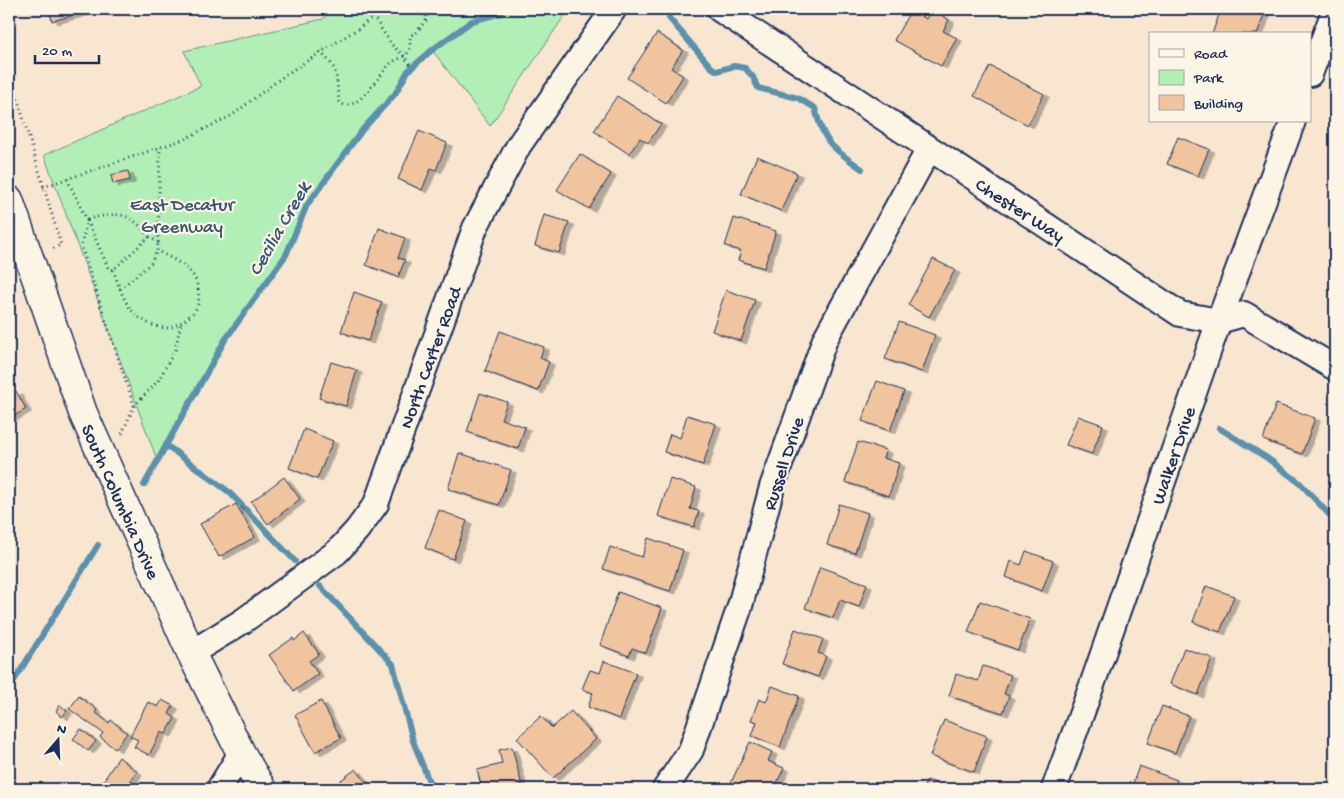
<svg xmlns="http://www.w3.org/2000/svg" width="1344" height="798" font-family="'Gochi Hand',sans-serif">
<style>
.green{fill:#b1efb6;stroke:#668f8a}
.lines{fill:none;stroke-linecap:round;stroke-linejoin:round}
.stream{stroke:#5a91ad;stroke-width:6}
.building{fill:#f0c49f;stroke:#1b2f5e;filter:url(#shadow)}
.minor-casing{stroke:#1b2f5e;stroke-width:28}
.major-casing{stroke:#1b2f5e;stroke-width:31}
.path{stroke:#1b2f5e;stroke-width:3;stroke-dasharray:1 4;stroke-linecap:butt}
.minor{stroke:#fcf5e5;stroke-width:24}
.major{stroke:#fcf5e5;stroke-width:28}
.labels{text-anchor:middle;stroke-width:4.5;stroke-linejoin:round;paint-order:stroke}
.park-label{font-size:19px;fill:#395570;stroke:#fcf5e5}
.street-label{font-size:19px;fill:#1b2f5e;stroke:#fcf5e5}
.water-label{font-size:20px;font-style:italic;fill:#35587f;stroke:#fcf5e5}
</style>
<defs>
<filter id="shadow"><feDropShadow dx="5.5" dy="3" stdDeviation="0" flood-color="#0004"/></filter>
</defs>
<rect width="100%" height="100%" fill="#f8e6d0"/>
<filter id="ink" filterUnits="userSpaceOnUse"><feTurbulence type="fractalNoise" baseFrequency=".02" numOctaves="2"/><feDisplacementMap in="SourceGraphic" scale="10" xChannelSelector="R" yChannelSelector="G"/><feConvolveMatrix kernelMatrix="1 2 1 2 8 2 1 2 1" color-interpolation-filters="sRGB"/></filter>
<g filter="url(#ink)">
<polygon class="green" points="333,9 569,9 490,126 432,50 408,71 395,94 384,109 363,129 307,205 286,255 225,340 157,460 44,155 201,86 184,51 323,19"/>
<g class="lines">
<g class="stream">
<path d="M 669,18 L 711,67 L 717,71 L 734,66 L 745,68 L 753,77 L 758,88 L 798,98 L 815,108 C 824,145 833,148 862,169"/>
<polyline points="1219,428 1267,458 1300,483 1335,521"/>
<polyline points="166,445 229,492 295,561"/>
<polyline points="144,485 225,340 286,255 307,205 363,129 395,94 408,71 432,50 472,21 501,13 505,9"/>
<polyline points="320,586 393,664 413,741 432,789"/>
<polyline points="9,689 98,545"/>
</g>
</g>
<g class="building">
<polygon points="49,9 96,9 52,21"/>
<polygon points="932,9 949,20 943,31 957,38 941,66 894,40 911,10 926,19"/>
<polygon points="1221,9 1258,9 1265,12 1257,34 1212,34"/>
<polygon points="657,33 683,50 671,68 683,76 666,103 627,78"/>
<polygon points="990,66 1044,94 1028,125 974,96"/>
<polygon points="617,96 661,124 648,143 640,138 629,154 594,131"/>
<polygon points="419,131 447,143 436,170 431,168 422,190 398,179"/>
<polygon points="1178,137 1209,149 1198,176 1167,164"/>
<polygon points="580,154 611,174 589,209 557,190"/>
<polygon points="757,156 797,173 781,211 741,194"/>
<polygon points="128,171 130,180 113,184 111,175"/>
<polygon points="544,215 569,222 559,253 535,246"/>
<polygon points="734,218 776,231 764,268 738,260 741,251 725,246"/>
<polygon points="379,228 405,238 398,258 405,260 398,277 366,265"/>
<polygon points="933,259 955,270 929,317 908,305"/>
<polygon points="726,290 755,300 741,341 712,331"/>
<polygon points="354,292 382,302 368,341 341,332"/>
<polygon points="899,322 935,335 922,372 885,359"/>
<polygon points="500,331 544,347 540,358 549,362 538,391 485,371"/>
<polygon points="331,362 357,370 346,406 319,398"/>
<polygon points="877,381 904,391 890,431 862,421"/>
<polygon points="16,391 26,409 9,419 9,395"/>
<polygon points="480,393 507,402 501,419 525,427 518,449 467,432"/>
<polygon points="1276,404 1315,418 1302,454 1263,440"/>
<polygon points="687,415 716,424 703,465 664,452 670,434 680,438"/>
<polygon points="1078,416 1103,425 1092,454 1066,445"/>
<polygon points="304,429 333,441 317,479 289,468"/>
<polygon points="858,442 886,450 883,458 899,463 889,496 845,482"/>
<polygon points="459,453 511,470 499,505 448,489"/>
<polygon points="284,477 300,499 268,524 251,502"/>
<polygon points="670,479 696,487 690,509 699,511 694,527 658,516"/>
<polygon points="236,504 255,537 219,557 200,524"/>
<polygon points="839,504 868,513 855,553 827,545"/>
<polygon points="439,510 467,521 453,559 425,548"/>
<polygon points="648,538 683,550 670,591 603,569 610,547 642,557"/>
<polygon points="1026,551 1053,561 1042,591 1006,577 1011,561 1021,565"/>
<polygon points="820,567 867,584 859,607 840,600 833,618 805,608"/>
<polygon points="1206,586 1234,596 1220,632 1193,622"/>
<polygon points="618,592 662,608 646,653 632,648 629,656 600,645"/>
<polygon points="980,601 1030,619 1018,650 968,632"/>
<polygon points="795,629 823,639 818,653 826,656 818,677 782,664"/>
<polygon points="304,633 319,654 309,661 318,674 294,691 269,655 293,638 294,641"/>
<polygon points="1184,648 1212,658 1198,695 1170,684"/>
<polygon points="604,661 636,673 619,719 588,707 593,693 582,689 590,670 600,673"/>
<polygon points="983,666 1011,675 1004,694 1009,696 1003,713 949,696 956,674 978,681"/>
<polygon points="772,686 799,696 780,747 752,736 757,722 751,720 759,699 766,702"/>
<polygon points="79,696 97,710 95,712 109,723 111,720 127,733 115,749 100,737 103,733 69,709"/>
<polygon points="162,700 173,706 169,714 175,718 166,734 161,732 149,755 134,747 138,740 130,736 148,702 158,707"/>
<polygon points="321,701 341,738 315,752 295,715"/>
<polygon points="60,705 67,711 62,717 56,711"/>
<polygon points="1162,706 1189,716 1175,753 1148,743"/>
<polygon points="571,711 596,739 553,778 517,738 541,716 552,728"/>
<polygon points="944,720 987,736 974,772 930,756"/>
<polygon points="81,729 96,741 88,751 73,739"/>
<polygon points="750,742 772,752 768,761 784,768 774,789 764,789 760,787 759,789 728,789"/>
<polygon points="512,747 522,786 510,789 482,789 477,770 502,764 499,750"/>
<polygon points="119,757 137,772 125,789 98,789"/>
<polygon points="1139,766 1177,780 1173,789 1131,789"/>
<polygon points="356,769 371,789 336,789 333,786"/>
<polygon points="927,780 952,789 923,789"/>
</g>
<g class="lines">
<defs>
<g id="minor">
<polyline points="719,9 1180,314 1219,321 1244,314 1335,368"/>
<polyline points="1310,74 1335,9"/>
<polyline points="191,653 243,621 337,552 357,530 376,504 475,228 519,145 614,9"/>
<polyline points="219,789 241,753"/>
<polyline points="665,789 691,750 740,606 772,487 825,339 929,149"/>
<polyline points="1054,789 1092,685 1219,321 1293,121"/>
</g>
<polyline id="major" points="9,200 83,413 191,653 241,753 262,789"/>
</defs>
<use href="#minor" class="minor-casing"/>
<use href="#major" class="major-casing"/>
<g class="path">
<polyline points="373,16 392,45 404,56 410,64 414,64"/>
<path d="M 320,52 C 324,56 329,60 332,65 C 339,76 336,91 340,103 C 357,114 379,76 389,65 C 395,59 405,58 409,51 C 411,46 409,40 411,35 L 416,33 L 427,19 L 424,9"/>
<polyline points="9,70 61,245 52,249"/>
<polyline points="67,179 87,220 81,246 134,406 121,436"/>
<polyline points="43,187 182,140 231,116 285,75 359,28 382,9"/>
<path d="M 87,219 C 118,213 128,209 149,237 L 113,270 L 108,267 L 87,220"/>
<polyline points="149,237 158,242 160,147"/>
<path d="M 113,270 C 119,285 123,302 135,314 C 142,321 156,328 166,328 C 178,327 195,315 198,304 C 200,297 198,287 196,281 C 190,266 171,258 157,251 L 158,242"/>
<polyline points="120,289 151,263 157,251"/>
<polyline points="134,406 158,381 175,350 181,323"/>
</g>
<use href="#minor" class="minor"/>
<use href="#major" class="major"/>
</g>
</g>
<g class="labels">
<g class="park-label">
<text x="182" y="210">East Decatur<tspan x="182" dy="22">Greenway</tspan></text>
</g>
<g class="street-label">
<text transform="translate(1021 209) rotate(33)" y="7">Chester Way</text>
<text transform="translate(429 357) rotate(-70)" y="7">North Carter Road</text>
<text transform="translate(1172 455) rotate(-71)" y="7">Walker Drive</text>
<text transform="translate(782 463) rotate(-72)" y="7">Russell Drive</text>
<text transform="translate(122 501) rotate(66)" y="7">South Columbia Drive</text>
</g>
<g class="water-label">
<text transform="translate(278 228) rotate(-60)" y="7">Cecilia Creek</text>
</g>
</g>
<rect width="1344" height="798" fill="none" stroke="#fcf5e5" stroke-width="30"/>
<rect x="15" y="15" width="1314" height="768" fill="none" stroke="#1b2f5e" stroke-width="2" filter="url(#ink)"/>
<rect x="1149" y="32" width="162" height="90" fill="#fcf5e5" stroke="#a2a6af"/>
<rect x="1159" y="49" width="25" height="8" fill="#fcf5e5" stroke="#a2a6af"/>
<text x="1194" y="58" font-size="15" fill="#1b2f5e">Road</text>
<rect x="1159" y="70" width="25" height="15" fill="#b1efb6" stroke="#a2a6af"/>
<text x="1194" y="82" font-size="15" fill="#1b2f5e">Park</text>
<rect x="1159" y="95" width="25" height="15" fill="#f0c49f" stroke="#a2a6af"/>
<text x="1194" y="108" font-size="15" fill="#1b2f5e">Building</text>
<g transform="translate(58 740) rotate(19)" stroke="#fcf5e5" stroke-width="4" paint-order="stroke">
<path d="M0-4L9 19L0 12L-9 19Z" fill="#1b2f5e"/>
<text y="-8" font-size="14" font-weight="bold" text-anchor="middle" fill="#1b2f5e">N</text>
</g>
<path d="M35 55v8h64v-8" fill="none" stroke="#1b2f5e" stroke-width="2.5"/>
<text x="42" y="55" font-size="15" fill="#1b2f5e" stroke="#fcf5e5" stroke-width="4" paint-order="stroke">20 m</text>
</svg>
